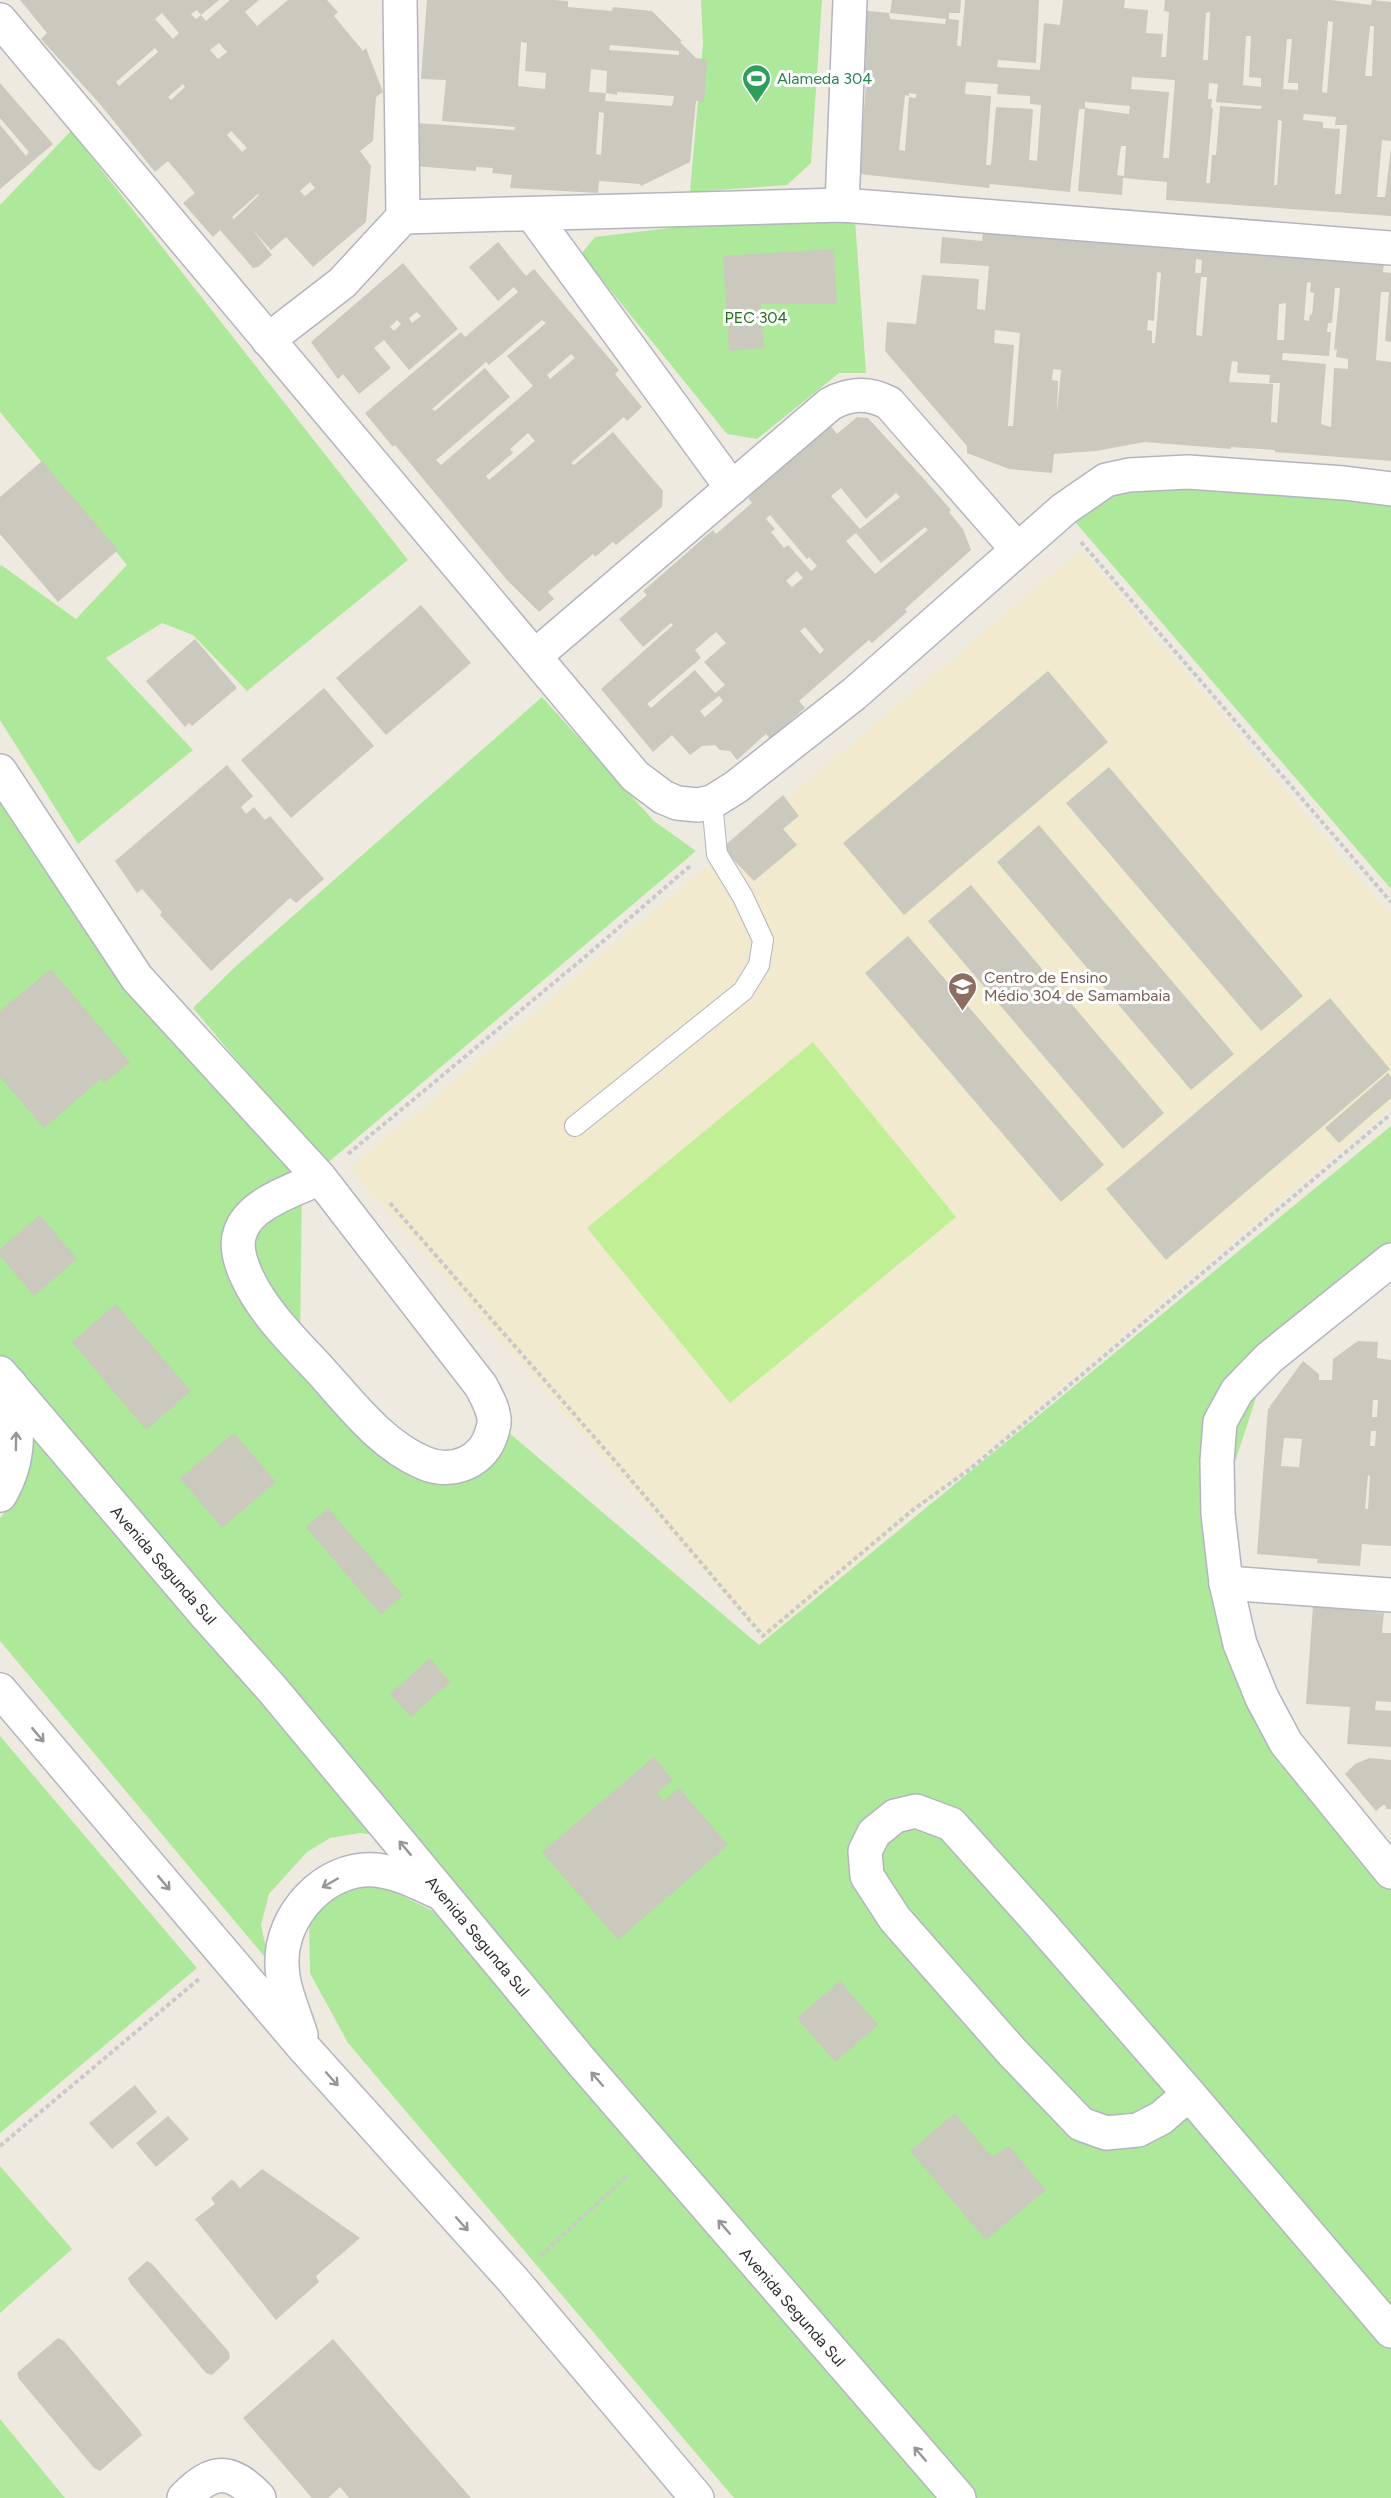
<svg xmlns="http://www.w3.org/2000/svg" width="1391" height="2498" font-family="Figtree,sans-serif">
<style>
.education{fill:#f1eacf}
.green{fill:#ade89b}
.pitch{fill:#c0ef96}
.building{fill:#cbc8be;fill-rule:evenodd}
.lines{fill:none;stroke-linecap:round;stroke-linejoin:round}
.service-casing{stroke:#b4b4c1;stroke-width:22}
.minor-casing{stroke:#b4b4c1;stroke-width:36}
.secondary-casing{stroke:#b4b4c1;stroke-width:36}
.path{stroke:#c9c9c9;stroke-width:4;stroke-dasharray:4.5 3;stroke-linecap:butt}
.service{stroke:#fff;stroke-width:20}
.minor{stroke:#fff;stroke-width:33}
.secondary{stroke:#fff;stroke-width:33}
.oneway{stroke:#969696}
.labels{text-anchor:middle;stroke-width:6;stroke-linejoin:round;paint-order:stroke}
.leisure-label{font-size:16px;fill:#27864d;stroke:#fff;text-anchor:start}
.park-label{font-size:16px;fill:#217118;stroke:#fff}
.education-label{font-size:16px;fill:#785e54;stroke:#fff;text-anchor:start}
.street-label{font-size:16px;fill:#2e2e2e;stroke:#fff}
</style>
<rect width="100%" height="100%" fill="#efeae0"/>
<polygon class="education" points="1081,549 1391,916 1391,1108 764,1641 350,1169"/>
<g class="green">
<polygon points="701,0 822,0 811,163 787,185 690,192 703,43"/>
<polygon points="71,131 408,560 247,691 193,635 162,623 106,658 193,750 78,844 0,720 0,567 1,565 76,619 127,565 0,412 0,205"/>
<polygon points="855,220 866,373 839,373 757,439 727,434 581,254 595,237 719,222"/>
<polygon points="1096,486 1391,489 1391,889 1064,509"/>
<polygon points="542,697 654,821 696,851 325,1165 193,1008 235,967"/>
<polygon points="0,764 302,1181 300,1349 442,1468 495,1421 759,1645 1391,1126 1391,1260 1269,1358 1218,1514 1240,1644 1391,1872 1391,2498 959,2498 0,1373"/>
<path d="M 30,1420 L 384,1836 L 360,1833 L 330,1838 L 307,1852 L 269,1894 L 261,1925 L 269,1962 L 0,1641 L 0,1518 C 35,1479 30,1470 30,1420 Z"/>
<polygon points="0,1736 197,1968 0,2133"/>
<polygon points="378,1884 433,1911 936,2498 734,2498 348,2043 310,1973 309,1921 345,1889"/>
<polygon points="0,2166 72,2249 0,2313"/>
<polygon points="0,2419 65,2498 0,2498"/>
</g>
<polygon class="pitch" points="813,1042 956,1217 730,1403 587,1228"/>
<g class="building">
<path d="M 20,0 L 219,0 L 201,15 L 197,10 L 191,14 L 196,19 L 201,15 L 206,21 L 230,0 L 259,0 L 245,12 L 257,26 L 288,0 L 327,0 L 338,12 L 334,16 L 363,51 L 366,48 L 383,92 L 376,97 L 373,141 L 360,151 L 371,166 L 366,222 L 313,267 L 286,237 L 271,250 L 252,229 L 272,255 L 258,267 L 253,268 L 220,230 L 213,237 L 183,203 L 195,193 L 168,161 L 155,172 L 99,103 L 41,39 L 47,33 ZM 162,13 L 179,33 L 173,39 L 155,19 ZM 219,43 L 227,52 L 218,59 L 210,50 ZM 155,48 L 158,52 L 119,86 L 116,82 ZM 183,84 L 185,87 L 171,100 L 168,97 ZM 231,131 L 247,148 L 242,152 L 227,135 ZM 310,182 L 315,188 L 305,196 L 300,191 ZM 258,194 L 259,195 L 234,219 L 232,217 Z"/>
<path d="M 427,0 L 553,0 L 568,1 L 568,7 L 612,11 L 613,7 L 652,11 L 682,41 L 680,42 L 696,58 L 707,60 L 704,102 L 696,101 L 690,162 L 641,186 L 640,184 L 599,181 L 598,193 L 510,188 L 512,175 L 492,173 L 493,168 L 476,167 L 476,171 L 414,166 L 417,123 L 514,130 L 515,127 L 442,121 L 446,80 L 421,79 ZM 521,42 L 527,43 L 525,71 L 546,73 L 545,89 L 518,86 ZM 610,45 L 679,51 L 679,55 L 609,50 ZM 591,69 L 607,71 L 606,93 L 617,95 L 617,92 L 674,96 L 672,106 L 605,101 L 606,93 L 589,92 ZM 599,112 L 604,113 L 601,155 L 596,154 Z"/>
<path d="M 892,0 L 961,0 L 960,13 L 949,13 L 949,19 L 959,20 L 957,46 L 961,46 L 965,0 L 1039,0 L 1036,63 L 998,60 L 997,67 L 1040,70 L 1044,23 L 1060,25 L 1063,0 L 1125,0 L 1124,8 L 1148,10 L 1146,33 L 1163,34 L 1161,57 L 1166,57 L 1169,12 L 1164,11 L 1165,0 L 1331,0 L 1371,5 L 1372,0 L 1391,2 L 1391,141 L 1382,140 L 1377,197 L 1385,197 L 1391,149 L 1391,216 L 1166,200 L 1167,182 L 1123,178 L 1122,195 L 1078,191 L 1085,108 L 1129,114 L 1130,106 L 1085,102 L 1085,109 L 1079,109 L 1070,192 L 990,184 L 989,188 L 859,174 L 866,84 L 864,83 L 866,56 L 857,56 L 860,10 L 889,13 L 890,19 L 945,24 L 946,19 L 890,13 ZM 1210,12 L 1208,60 L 1203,60 L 1206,13 ZM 1328,21 L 1333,22 L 1327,93 L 1322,92 ZM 1370,26 L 1374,26 L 1372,76 L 1365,76 ZM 1246,36 L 1251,36 L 1249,77 L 1261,78 L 1261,87 L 1243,85 ZM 1287,39 L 1292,39 L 1288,83 L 1298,83 L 1298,90 L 1283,89 ZM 1132,77 L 1175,80 L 1169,158 L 1163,158 L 1169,92 L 1131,89 ZM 966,82 L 998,84 L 997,94 L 1030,96 L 1030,104 L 1041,105 L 1037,161 L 1029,160 L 1033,109 L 996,107 L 991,165 L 986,165 L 991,96 L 965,94 ZM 1209,83 L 1218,84 L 1216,102 L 1262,106 L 1261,109 L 1220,106 L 1216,155 L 1212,155 L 1210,183 L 1206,183 L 1213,108 L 1211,108 L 1212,99 L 1208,99 ZM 909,93 L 916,94 L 916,98 L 909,97 L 905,151 L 899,150 L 905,95 L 909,96 ZM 1304,114 L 1336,117 L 1335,125 L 1347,125 L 1341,194 L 1335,194 L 1340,129 L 1323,128 L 1323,122 L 1303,120 ZM 1278,120 L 1282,121 L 1277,185 L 1274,185 ZM 1121,146 L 1126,146 L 1124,176 L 1117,175 Z"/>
<polygon points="0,83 53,144 0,189 0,125 26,156 29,152 0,118"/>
<path d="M 983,233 L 1384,263 L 1383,272 L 1391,273 L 1391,342 L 1385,341 L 1389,292 L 1381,292 L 1376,360 L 1391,362 L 1391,461 L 1275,452 L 1275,450 L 1231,447 L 1231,449 L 1145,442 L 1096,451 L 1054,454 L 1052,473 L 1009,469 L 967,453 L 967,446 L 885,351 L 887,322 L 916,324 L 922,275 L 979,279 L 977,309 L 985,310 L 989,266 L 940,263 L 942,237 L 982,241 ZM 1196,259 L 1202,260 L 1201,273 L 1195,273 ZM 1157,272 L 1161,273 L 1155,343 L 1152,343 L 1152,331 L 1147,330 L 1148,320 L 1154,321 ZM 1201,277 L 1207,277 L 1202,336 L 1196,335 ZM 1307,282 L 1311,283 L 1310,292 L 1314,293 L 1312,315 L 1310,314 L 1309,321 L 1304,320 ZM 1335,288 L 1340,288 L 1334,350 L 1337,349 L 1336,357 L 1348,359 L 1348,369 L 1334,368 L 1331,427 L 1321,424 L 1326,364 L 1282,360 L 1283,353 L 1329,356 L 1331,332 L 1327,332 L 1328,323 L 1332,323 ZM 1286,303 L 1284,340 L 1277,340 L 1279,304 ZM 995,330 L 1020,333 L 1013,426 L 1008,426 L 1014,345 L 994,343 ZM 1232,361 L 1238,362 L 1237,373 L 1270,375 L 1269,383 L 1280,383 L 1277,423 L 1271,422 L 1273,384 L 1229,382 ZM 1053,369 L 1061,370 L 1057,413 L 1058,381 L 1052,380 Z"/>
<path d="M 498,242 L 526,276 L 534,269 L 619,370 L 615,374 L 642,407 L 627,421 L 624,417 L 571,463 L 574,465 L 613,432 L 663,491 L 662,507 L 616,545 L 613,542 L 595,557 L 593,554 L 548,592 L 554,599 L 539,612 L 507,580 L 395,445 L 393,447 L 365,413 L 461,332 L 465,337 L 518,292 L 514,287 L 498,301 L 469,267 ZM 542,320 L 546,323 L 507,356 L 533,386 L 441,465 L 436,460 L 510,397 L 485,368 L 435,411 L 432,409 L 486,362 L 489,365 ZM 571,354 L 575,358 L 550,379 L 547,375 ZM 528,433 L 535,441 L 489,480 L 486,476 L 513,453 L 510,449 Z"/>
<polygon points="834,249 837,304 761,304 764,348 729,351 723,256"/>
<path d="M 403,263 L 458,329 L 409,370 L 384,340 L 374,348 L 391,368 L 359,394 L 343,374 L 338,379 L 311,342 ZM 417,312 L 421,316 L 412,323 L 409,318 ZM 397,320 L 401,324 L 394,331 L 390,327 Z"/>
<path d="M 857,417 L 868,418 L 923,478 L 951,510 L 949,512 L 963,529 L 971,550 L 905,609 L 907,612 L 872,643 L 869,640 L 799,701 L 805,708 L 770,739 L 766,734 L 737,760 L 730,751 L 720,750 L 715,745 L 702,746 L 690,755 L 672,735 L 653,752 L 601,689 L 673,625 L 671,623 L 643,647 L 619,619 L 647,595 L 643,591 L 713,530 L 716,534 L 752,503 L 748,498 L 782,466 L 831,426 L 837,434 ZM 841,488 L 866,519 L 896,493 L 900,497 L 860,529 L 831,496 ZM 770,515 L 807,559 L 809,557 L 817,566 L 811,571 L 788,545 L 784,548 L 771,532 L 775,529 L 766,519 ZM 925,527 L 928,530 L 875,574 L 846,541 L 856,533 L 881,563 ZM 797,571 L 803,578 L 792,587 L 786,581 ZM 805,627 L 824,650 L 820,654 L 800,631 ZM 716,632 L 726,643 L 704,662 L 725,685 L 715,693 L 695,670 L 651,708 L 647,704 L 701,658 L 695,650 ZM 719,696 L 723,701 L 705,717 L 700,711 Z"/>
<polygon points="42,461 118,550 58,602 0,534 0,497"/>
<polygon points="421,605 471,663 386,735 336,678"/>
<polygon points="195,639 237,688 192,726 189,723 185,727 146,681"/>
<polygon points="1048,671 1108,742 904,915 843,843"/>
<polygon points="324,688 374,746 291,818 241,760"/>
<polygon points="227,765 253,796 241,807 246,814 254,807 265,820 270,816 324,879 296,903 290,898 211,971 160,915 162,912 142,889 137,893 115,861"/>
<polygon points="1109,767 1303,996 1261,1031 1066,803"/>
<polygon points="783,795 799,816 783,829 797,845 754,881 722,848"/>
<polygon points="1039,825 1234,1054 1191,1090 997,862"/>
<polygon points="971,885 1164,1113 1123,1149 928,921"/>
<polygon points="908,936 1104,1165 1061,1202 865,973"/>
<polygon points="51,969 130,1062 104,1083 101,1079 44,1128 0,1077 0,1011"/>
<polygon points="1330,998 1390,1069 1166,1260 1106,1189"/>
<polygon points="1388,1073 1391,1077 1391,1098 1339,1143 1325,1128"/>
<polygon points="40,1215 77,1259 34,1296 0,1256 0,1249"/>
<polygon points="116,1304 191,1391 146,1430 72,1342"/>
<path d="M 1358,1341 L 1378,1342 L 1377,1358 L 1391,1360 L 1391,1546 L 1362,1544 L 1360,1566 L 1317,1563 L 1318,1559 L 1257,1554 L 1268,1408 L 1270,1409 L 1270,1406 L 1303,1361 L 1319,1374 L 1319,1380 L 1332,1380 L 1333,1359 ZM 1373,1400 L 1378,1400 L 1377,1417 L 1372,1417 ZM 1371,1431 L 1376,1431 L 1375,1446 L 1370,1446 ZM 1284,1438 L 1302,1439 L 1299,1467 L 1281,1466 ZM 1368,1475 L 1370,1476 L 1368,1509 L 1365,1509 Z"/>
<polygon points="234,1433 276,1482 222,1528 180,1478"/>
<polygon points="328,1508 403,1595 381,1615 306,1527"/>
<polygon points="1313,1606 1384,1613 1382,1633 1391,1633 1391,1702 1376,1701 1375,1710 1391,1711 1391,1747 1347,1744 1350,1707 1306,1704"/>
<polygon points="430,1658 450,1682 411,1717 390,1694"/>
<polygon points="654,1757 673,1780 657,1793 663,1801 679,1788 728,1845 618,1940 542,1852"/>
<polygon points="1369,1758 1391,1760 1391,1809 1386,1809 1386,1806 1383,1805 1376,1811 1345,1774 1355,1764"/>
<polygon points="840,1981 878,2025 835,2062 797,2018"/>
<polygon points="135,2085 157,2112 112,2149 89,2123"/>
<polygon points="955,2113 992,2157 1009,2146 1046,2190 986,2240 910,2151"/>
<polygon points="168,2116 189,2139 156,2167 136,2143"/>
<polygon points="262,2169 360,2238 316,2276 319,2282 276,2320 195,2219 215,2204 211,2198 231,2180 234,2181 240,2188"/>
<polygon points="147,2261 152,2264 229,2352 230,2358 212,2375 206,2373 130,2283 128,2278"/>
<polygon points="58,2338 64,2341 139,2430 142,2435 100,2471 94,2468 19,2379 17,2373"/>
<polygon points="333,2339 409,2427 471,2498 349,2498 340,2487 328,2498 312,2498 243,2418"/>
</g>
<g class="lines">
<defs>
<polyline id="service" points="575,1126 743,991 759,965 763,940 743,897 717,854 712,802"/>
<g id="minor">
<polyline points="400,0 403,217"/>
<polyline points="0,20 635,776 663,797 677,803 698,805 712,802 736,787 854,694 1064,509 1106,480 1129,475 1188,472 1344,483 1391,489"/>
<polyline points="842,205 850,0"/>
<polyline points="532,214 732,488"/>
<polyline points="268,340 342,283 403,217 842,205 1391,248"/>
<path d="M 535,656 L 830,404 C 850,393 868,392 889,403 L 1017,549"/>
<path d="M 0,771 L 137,978 L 320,1178 L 481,1386 C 486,1396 493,1407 494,1419 C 495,1423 493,1428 492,1432 C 484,1462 452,1475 424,1463 C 381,1445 350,1403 320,1370 C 294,1342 263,1312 247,1277 C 241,1264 235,1247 240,1233 C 249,1203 295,1190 320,1178"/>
<polyline points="1391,1260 1269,1358 1237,1391 1220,1422 1217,1461 1218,1514 1226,1583 1240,1644 1262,1698 1286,1743 1391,1872"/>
<polyline points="1226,1583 1391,1595"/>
<polyline points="1189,2094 1161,2118 1138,2130 1106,2133 1081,2124 1013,2053 895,1919 867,1876 865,1851 874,1833 895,1816 916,1811 951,1824 1039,1922 1189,2094 1391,2331"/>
<path d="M 184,2498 C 213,2468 231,2468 259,2498"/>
</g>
<g id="secondary">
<polyline points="0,1373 206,1615 273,1690 581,2061 959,2498"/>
<path d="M 0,1495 C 22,1458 18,1426 10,1384"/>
<polyline points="0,1690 305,2049 513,2280 697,2498"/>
<path d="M 301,2035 C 294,2012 282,1988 282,1964 C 280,1916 325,1866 375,1870 C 398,1872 420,1884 440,1893"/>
</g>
</defs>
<use href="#service" class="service-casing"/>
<use href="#minor" class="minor-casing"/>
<use href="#secondary" class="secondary-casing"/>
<g class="path">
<polyline points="1081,542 1391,902"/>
<polyline points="348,1154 586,956 691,865"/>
<polyline points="390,1203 616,1462 763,1636 914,1509 970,1469 1391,1114"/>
<polyline points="0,2146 199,1979"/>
<polyline points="540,2256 629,2174"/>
</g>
<use href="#service" class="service"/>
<use href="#minor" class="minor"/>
<use href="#secondary" class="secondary"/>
</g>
<defs><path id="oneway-shaft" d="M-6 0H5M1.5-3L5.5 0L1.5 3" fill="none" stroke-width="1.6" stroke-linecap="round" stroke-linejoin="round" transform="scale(1.5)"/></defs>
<g class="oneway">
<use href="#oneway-shaft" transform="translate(16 1441) rotate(-89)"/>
<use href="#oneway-shaft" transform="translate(38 1735) rotate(50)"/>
<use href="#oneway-shaft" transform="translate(405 1848) rotate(-130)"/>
<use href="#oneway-shaft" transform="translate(164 1883) rotate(50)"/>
<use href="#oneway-shaft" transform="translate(330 1883) rotate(150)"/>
<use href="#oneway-shaft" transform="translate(332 2079) rotate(48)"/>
<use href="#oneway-shaft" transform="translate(597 2079) rotate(-131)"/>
<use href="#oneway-shaft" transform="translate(462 2224) rotate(48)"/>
<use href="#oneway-shaft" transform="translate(724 2227) rotate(-131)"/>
<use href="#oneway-shaft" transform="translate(920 2454) rotate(-131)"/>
</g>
<defs>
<symbol id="stadium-pin" viewBox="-11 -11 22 30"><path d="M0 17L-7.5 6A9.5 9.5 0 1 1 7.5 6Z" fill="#2e9e5b" stroke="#fff"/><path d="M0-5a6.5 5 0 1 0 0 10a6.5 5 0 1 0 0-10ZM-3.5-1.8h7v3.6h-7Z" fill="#fff"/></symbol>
<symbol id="school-pin" viewBox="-11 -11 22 30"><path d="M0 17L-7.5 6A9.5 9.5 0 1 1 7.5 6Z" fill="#8d6e63" stroke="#fff"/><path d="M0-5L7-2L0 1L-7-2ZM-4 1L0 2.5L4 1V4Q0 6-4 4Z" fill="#fff"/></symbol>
</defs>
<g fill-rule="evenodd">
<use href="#stadium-pin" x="740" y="62" width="33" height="45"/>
<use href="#school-pin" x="946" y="970" width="33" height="45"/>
</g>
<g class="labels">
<g class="leisure-label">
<text x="777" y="84">Alameda 304</text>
</g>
<g class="park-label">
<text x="756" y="323">PEC 304</text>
</g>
<g class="education-label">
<text x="984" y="983">Centro de Ensino<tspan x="984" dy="18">Médio 304 de Samambaia</tspan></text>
</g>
<g class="street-label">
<text transform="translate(164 1565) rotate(49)" y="6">Avenida Segunda Sul</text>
<text transform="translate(478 1936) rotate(50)" y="6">Avenida Segunda Sul</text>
<text transform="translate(793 2307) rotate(49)" y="6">Avenida Segunda Sul</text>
</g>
</g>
</svg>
